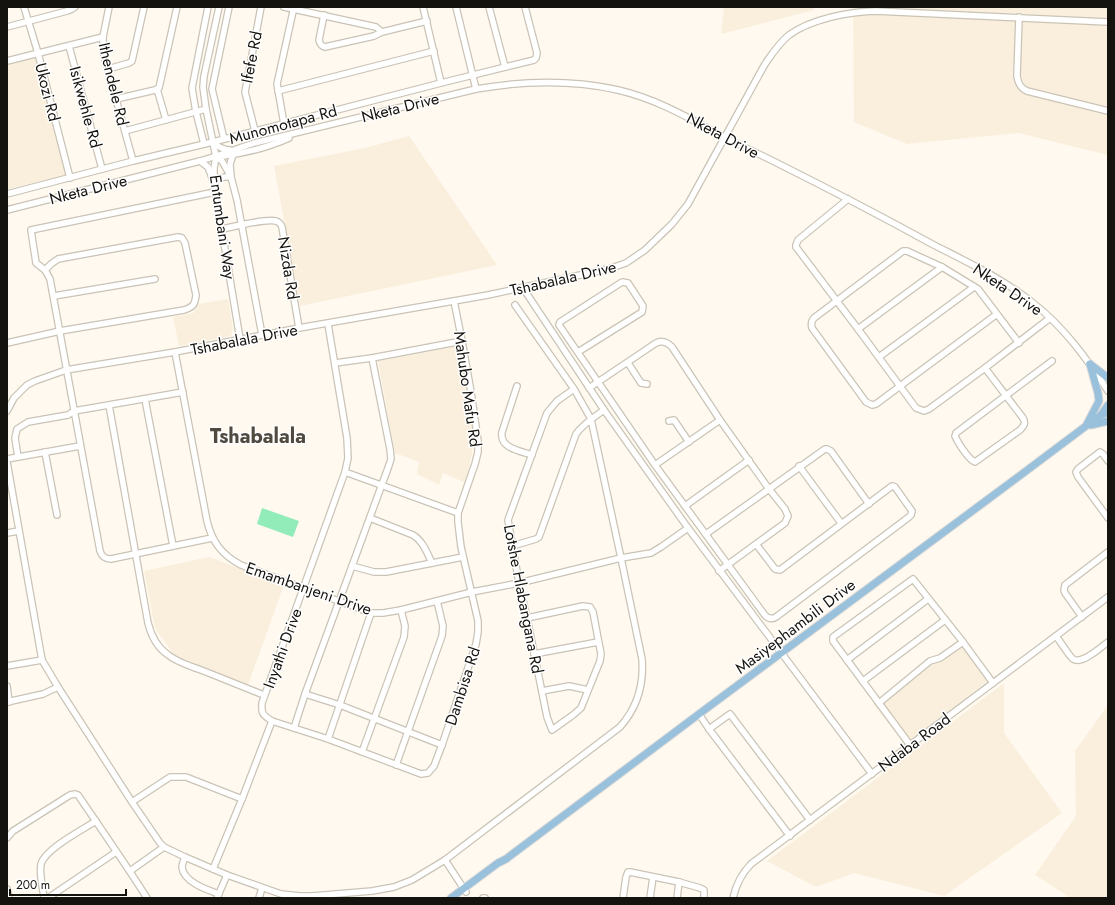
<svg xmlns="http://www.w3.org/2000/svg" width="1115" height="905" font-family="Jost,sans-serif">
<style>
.built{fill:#faefdc}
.green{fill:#91ecb9}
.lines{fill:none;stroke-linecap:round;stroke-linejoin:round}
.minor-casing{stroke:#cac4b7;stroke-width:8}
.major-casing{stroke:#dad9d8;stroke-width:9}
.minor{stroke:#fff;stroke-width:5.5}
.major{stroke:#99c1dc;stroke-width:7}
.labels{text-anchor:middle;stroke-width:3;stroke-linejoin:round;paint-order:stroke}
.street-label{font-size:16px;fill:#15130e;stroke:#fff}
.district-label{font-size:20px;font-weight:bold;fill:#4f493f;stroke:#fff}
</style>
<rect width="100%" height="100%" fill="#fff9ef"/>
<g class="built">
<polygon points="724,7 814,7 814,10 721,34"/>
<polygon points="853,7 1108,7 1108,155 1019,133 907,144 854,122"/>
<polygon points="36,57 68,175 7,189 7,65"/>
<polygon points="409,136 497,265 300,306 274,166 365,148"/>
<polygon points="228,299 233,329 231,336 179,346 173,317 193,313 199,304"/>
<polygon points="459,346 465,374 473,429 474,442 466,483 443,473 439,485 417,474 419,462 395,453 378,361"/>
<polygon points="209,557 284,585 248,685 174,655 155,628 144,571"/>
<polygon points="960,638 992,678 905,744 873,704"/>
<polygon points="1004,683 1004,733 1062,813 944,896 854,873 816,887 767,861"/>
<polygon points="1108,705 1108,898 1071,898 1035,875 1076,816 1075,751"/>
</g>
<polygon class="green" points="262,508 299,521 293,537 257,524"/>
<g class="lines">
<defs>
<g id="minor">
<polyline points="24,7 38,53 70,178"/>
<polyline points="109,7 103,37 103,52 133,161"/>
<polyline points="219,7 204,76 203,87 206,109 216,157 214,168 214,183 240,339"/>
<polyline points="284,7 376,27 382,32 427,21"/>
<polyline points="423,7 441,83"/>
<polyline points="456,7 476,89"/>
<polyline points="489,7 505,67"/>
<path d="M 324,15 L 319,40 C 320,44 321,46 325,47 L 374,36 L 382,32"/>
<path d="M 1019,17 L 1017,76 C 1018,83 1020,88 1027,91 L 1108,111"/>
<polyline points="7,27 67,11 72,9 75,7"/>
<polyline points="69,46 102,169"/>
<polyline points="7,61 103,37"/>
<polyline points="108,69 129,63 132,61 144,7"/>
<polyline points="157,89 166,120"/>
<polyline points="278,91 434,51"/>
<polyline points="116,99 155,90 159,88 177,7"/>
<polyline points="284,124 277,84 294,7"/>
<polyline points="125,131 206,109"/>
<polyline points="255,131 245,92 261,7"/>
<polyline points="224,139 212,89 229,7"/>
<path d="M 213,142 C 219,147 223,150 230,150"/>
<polyline points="204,144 196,112 192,88 208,7"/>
<path d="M 223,156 C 245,153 269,147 289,138"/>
<polyline points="216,157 222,161 231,177 237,200 262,335"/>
<path d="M 200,161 L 208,167 L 214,183 C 219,178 224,176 231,177 L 230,164 L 233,155"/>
<polyline points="7,194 133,161 213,142 441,83 534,60 536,58 537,53 525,7"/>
<polyline points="848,199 798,240 796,245 796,247 858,329 916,408 924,411 929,409 985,368 1050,318"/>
<path d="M 7,210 L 200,161 C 218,156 236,149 254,143 L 476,89 C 522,81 572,80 618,90 C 657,99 689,118 724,137 C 742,146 759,154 777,163 C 829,189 881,216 932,244 C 967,262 1002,278 1033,303 C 1064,327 1087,359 1108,391"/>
<path d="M 222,229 C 233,227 266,218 276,221 C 279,222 281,224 282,227 L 299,328"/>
<polyline points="523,288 604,410 688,528 872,774"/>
<polyline points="54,296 155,279"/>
<path d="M 997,314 L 876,404 L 872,405 L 866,402 L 812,328 C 811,324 811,321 814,318 L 903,251 L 907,251 L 942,267 L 978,289 L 1019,343"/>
<polyline points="858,329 942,267"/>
<path d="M 7,343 L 60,331 L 184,310 C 193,307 195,305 196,295 L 185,243 L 182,238 L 178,237 L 58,259 L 51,264 L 45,270"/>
<path d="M 175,352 L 207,521 C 212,542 222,555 241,565 L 371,613 L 383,613 L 401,610 L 472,592 L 519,583 L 621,558 L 651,553 L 661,547 L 688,528"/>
<path d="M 578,352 L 642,312 L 643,306 L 628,283 L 622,282 L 560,322 L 559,325 L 655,465 L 764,614 C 767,618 771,620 776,617 L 909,517 L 911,515 L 912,511 L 895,487 L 893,486 L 892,486 L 780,570 L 775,569 L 756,544"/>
<polyline points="879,357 974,287"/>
<polyline points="335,363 372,358 462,341"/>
<polyline points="628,363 641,383 647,384"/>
<path d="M 985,368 L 1023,418 C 1026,423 1024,426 1020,430 L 975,462 C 969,460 958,443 955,436 L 956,433 L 1052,361"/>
<path d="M 517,386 L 502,432 C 499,448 520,451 532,455"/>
<path d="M 589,388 L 656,343 C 662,340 667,342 672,347 L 720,420 L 769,489 L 785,509 L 788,516 L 785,523 L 719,571"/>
<polyline points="145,399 173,546"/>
<path d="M 109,405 L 148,623 C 151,635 157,647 167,654 C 176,662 190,666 201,670 C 222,678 243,687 264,695"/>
<path d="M 7,411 L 14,398 L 27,385 L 35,381 L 66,370 L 175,352 L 299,328 L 488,295 L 608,269 L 626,263 L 645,250 L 672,224 L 688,204 L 765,64 C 772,54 779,43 789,35 C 811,19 848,12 875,11 L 1108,22"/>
<polyline points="669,421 674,420 689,442"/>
<polyline points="45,452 57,515"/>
<polyline points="18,457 15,438 17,429 28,422 68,415 74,411 183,392"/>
<polyline points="7,459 80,446"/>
<polyline points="1108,461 1103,454 1100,452 1078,469 1076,472 1078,477 1108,518"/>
<path d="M 7,462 L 42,660 L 58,687 L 132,802 L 160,843 L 164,847 L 185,857 L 227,875 L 281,894 L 300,896 L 312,896 L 372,891 L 394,887 L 412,880 L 445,860 L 620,727 C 637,708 644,685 642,659 L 621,558 L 591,419 L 574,389 L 515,305"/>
<polyline points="655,465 720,420"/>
<polyline points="799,466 841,523"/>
<polyline points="345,472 458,513"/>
<polyline points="685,506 749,460"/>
<path d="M 370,518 L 413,535 C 423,541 427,553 432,563"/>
<polyline points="7,533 19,531"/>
<polyline points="706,534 825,449 827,449 831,451 869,504"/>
<path d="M 212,538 L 111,559 C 105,559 102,557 100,551 L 50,279 L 45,270 L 36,263 L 31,230 L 215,192"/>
<path d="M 512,546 L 536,539 L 539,537 L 576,434 C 583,424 594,417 604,410"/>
<polyline points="352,566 374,572 386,572 463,557"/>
<polyline points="1082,617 1065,593 1064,590 1065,585 1108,552"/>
<polyline points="527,618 583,606 590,607 593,612 601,654 600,661 581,708 573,715 552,730 547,717 527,618 519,583 508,520 547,413 557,401 574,389"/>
<path d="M 1056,636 C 1060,641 1069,656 1073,659 C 1082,665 1101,647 1108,642"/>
<polyline points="534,654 598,642"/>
<polyline points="847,660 928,599"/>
<polyline points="7,666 42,660"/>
<polyline points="863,681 945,620"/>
<polyline points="7,686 9,702"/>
<polyline points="542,691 569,686 588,690"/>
<polyline points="305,694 340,705 442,745"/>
<polyline points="7,702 43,694 58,687"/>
<polyline points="879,703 930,661 940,658 963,642"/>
<polyline points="699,714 709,729"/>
<polyline points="272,721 328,739 421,774 428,773 434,766 442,745 476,644 478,632 478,621 461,547 458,522 458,513 475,464 478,452 478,441 471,392 462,341 454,301"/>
<polyline points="294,728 305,694 388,468 391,459 390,449 372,358"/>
<polyline points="328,739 371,613"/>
<polyline points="910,745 833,641 833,637 913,579 963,642 993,683"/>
<polyline points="362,752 404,637 405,626 401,610"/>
<polyline points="396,765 442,636 443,626 437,601"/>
<polyline points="132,802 170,777 186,777 242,799"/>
<polyline points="790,836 709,729 730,714 810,820"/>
<path d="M 7,838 L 13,831 L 70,795 L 75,794 L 78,795 C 101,829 125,863 147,898"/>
<path d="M 185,857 C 184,860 182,864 182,867 C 183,882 208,890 219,894"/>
<polyline points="445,860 466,892"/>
<path d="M 213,869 L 242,799 L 272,721 C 263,715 261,714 262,703 L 345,472 L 348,458 L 347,438 L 328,324"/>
<polyline points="130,871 164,847"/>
<polyline points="7,889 9,898"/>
<path d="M 44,898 C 43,888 39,875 41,864 C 45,849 82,830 96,821"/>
<polyline points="48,898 116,852"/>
<polyline points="217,898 227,875"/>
<polyline points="259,898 262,888"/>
<polyline points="483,898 485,898"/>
<polyline points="623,898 626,877 628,872 630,872 679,882 700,888 704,890 704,898"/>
<polyline points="650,898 653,877"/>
<polyline points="677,898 679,882"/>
<path d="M 733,898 C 736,885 741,874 751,864 L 1108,597"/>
</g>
<g id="major">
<polyline points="1090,364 1108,378"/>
<polyline points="1101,415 1108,405"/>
<polyline points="1087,424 1099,401 1098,393 1090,364"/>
<polyline points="1091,425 1108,421"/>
<polyline points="451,898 498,863 506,859 699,714 1018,477 1086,426 1101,415 1108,412"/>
</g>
</defs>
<use href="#minor" class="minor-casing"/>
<use href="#major" class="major-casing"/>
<use href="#minor" class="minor"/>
<use href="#major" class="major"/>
</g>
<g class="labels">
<g class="street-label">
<text transform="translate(251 57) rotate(-79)" y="6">Ifefe Rd</text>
<text transform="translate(114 84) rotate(77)" y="6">Ithendele Rd</text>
<text transform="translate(48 92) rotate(76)" y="6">Ukozi Rd</text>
<text transform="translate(86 107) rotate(75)" y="6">Isikwehle Rd</text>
<text transform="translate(400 107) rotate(-14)" y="6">Nketa Drive</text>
<text transform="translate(283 124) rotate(-15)" y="6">Munomotapa Rd</text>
<text transform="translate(723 135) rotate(28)" y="6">Nketa Drive</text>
<text transform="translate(88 189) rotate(-14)" y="6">Nketa Drive</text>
<text transform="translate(223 227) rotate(82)" y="6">Entumbani Way</text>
<text transform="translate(289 268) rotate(81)" y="6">Nizda Rd</text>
<text transform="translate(563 278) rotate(-13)" y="6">Tshabalala Drive</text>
<text transform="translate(1008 289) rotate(34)" y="6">Nketa Drive</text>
<text transform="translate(244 339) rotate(-11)" y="6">Tshabalala Drive</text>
<text transform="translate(468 389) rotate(82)" y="6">Mahubo Mafu Rd</text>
<text transform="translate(309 588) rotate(19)" y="6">Emambanjeni Drive</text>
<text transform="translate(524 599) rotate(79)" y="6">Lotshe Hlabangana Rd</text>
<text transform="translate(795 626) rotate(-37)" y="6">Masiyephambili Drive</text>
<text transform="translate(282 648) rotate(-70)" y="6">Inyathi Drive</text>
<text transform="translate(462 686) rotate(-72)" y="6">Dambisa Rd</text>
<text transform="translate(914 742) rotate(-37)" y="6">Ndaba Road</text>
</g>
<g class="district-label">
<text x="258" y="443">Tshabalala</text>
</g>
</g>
<rect width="1115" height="905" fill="none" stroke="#15130e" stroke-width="16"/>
<path d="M10 889v6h116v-6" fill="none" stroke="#15130e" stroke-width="2"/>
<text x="16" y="889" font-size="12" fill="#15130e" stroke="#ffffff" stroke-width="3" paint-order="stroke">200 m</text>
</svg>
